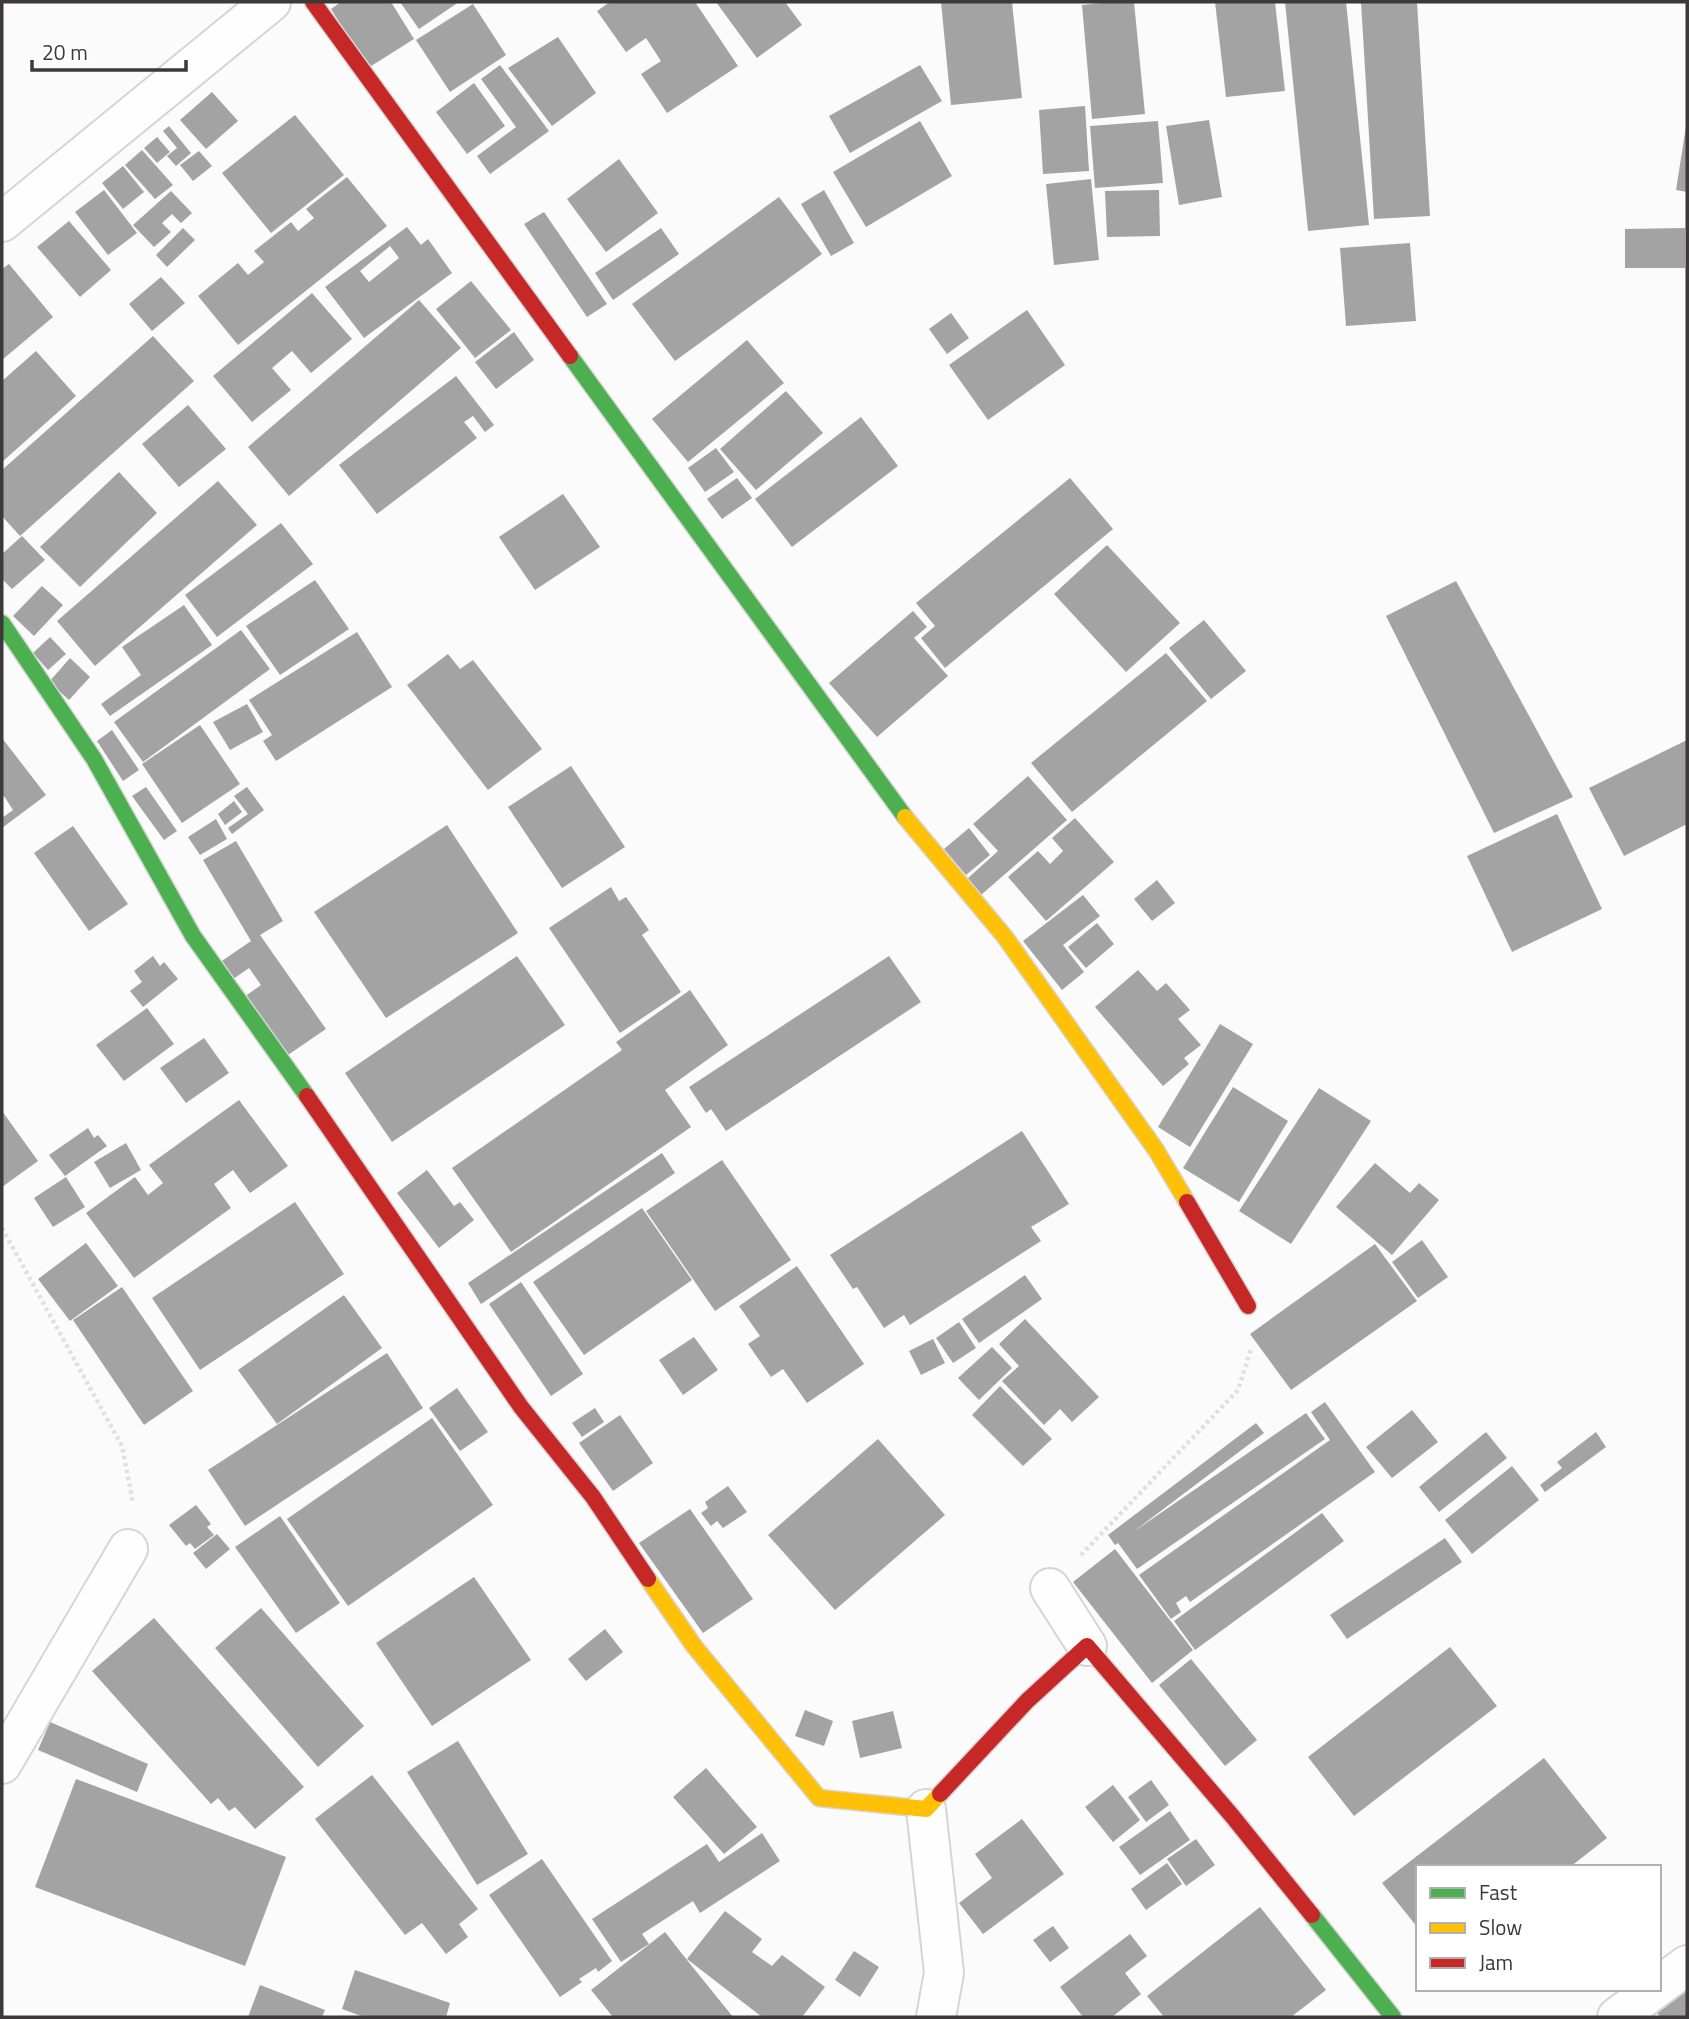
<svg xmlns="http://www.w3.org/2000/svg" width="1689" height="2019" font-family="'Titillium Web',sans-serif">
<style>
.building{fill:#a4a3a3;fill-rule:evenodd}
.lines{fill:none;stroke-linecap:round;stroke-linejoin:round}
.street-casing{stroke:#d6d5d5;stroke-width:42}
.fast-casing{stroke:#d6d5d5;stroke-width:19}
.slow-casing{stroke:#d6d5d5;stroke-width:19}
.jam-casing{stroke:#d6d5d5;stroke-width:19}
.path{stroke:#e0e0e0;stroke-width:4.5;stroke-dasharray:3.5 3.5;stroke-linecap:butt}
.street{stroke:#fffefe;stroke-width:38}
.fast{stroke:#4caf50;stroke-width:16}
.slow{stroke:#ffc107;stroke-width:16}
.jam{stroke:#c62828;stroke-width:16}
</style>
<rect width="100%" height="100%" fill="#fcfbfb"/>
<g class="building">
<polygon points="341,2 391,2 414,39 368,68 331,9"/>
<polygon points="400,2 459,2 419,29"/>
<polygon points="610,2 695,2 738,66 667,113 641,74 661,61 646,38 626,52 597,11"/>
<polygon points="716,2 785,2 802,25 757,58"/>
<polygon points="941,2 1012,2 1022,98 951,105"/>
<polygon points="1112,2 1134,2 1145,114 1092,119 1082,5"/>
<polygon points="1215,2 1275,2 1285,91 1226,97"/>
<polygon points="1285,2 1346,2 1369,225 1308,231"/>
<polygon points="1361,2 1417,2 1430,216 1374,219"/>
<polygon points="473,4 506,55 450,92 416,40"/>
<polygon points="558,37 596,93 552,126 508,68"/>
<polygon points="500,65 549,131 490,174 477,156 516,127 481,79"/>
<polygon points="920,65 942,101 850,153 829,116"/>
<polygon points="474,83 505,126 467,154 436,112"/>
<polygon points="212,92 238,121 206,149 180,120"/>
<polygon points="1085,106 1089,171 1043,174 1039,110"/>
<polygon points="295,115 344,175 271,233 222,173"/>
<polygon points="1209,120 1222,197 1179,205 1166,126"/>
<polygon points="920,121 952,176 866,227 833,172"/>
<polygon points="1158,121 1163,183 1095,188 1090,126"/>
<polygon points="169,126 191,153 176,166 167,156 177,148 163,131"/>
<polygon points="1686,126 1687,127 1687,192 1676,190"/>
<polygon points="157,137 170,152 157,163 144,148"/>
<polygon points="142,150 173,185 155,199 125,165"/>
<polygon points="199,151 212,166 193,181 180,165"/>
<polygon points="619,159 658,213 606,252 567,199"/>
<polygon points="123,166 144,192 123,209 102,183"/>
<polygon points="347,177 387,226 238,345 198,296 238,263 248,275 264,262 254,251 291,222 298,231 314,218 306,209"/>
<polygon points="1091,179 1099,260 1054,265 1046,184"/>
<polygon points="104,190 137,233 108,255 75,212"/>
<polygon points="824,190 854,243 831,256 801,204"/>
<polygon points="1159,190 1160,236 1107,237 1105,191"/>
<polygon points="171,191 192,213 181,223 172,214 162,223 171,232 154,247 133,225"/>
<polygon points="779,197 822,254 675,361 632,304"/>
<polygon points="544,212 607,304 587,317 524,224"/>
<polygon points="69,221 111,270 80,297 37,247"/>
<path d="M 407,227 L 421,245 L 428,239 L 452,273 L 364,338 L 325,287 ZM 390,246 L 399,258 L 369,282 L 360,271 Z"/>
<polygon points="183,228 195,240 167,267 156,255"/>
<polygon points="661,228 679,254 613,300 595,273"/>
<polygon points="1685,228 1685,268 1625,268 1625,229"/>
<polygon points="1410,243 1416,321 1346,326 1340,248"/>
<polygon points="9,264 53,317 2,360 2,269"/>
<polygon points="161,277 185,303 152,331 129,304"/>
<polygon points="471,281 511,330 475,358 436,309"/>
<polygon points="312,293 352,339 311,373 292,351 272,368 291,390 252,422 213,376"/>
<polygon points="419,300 461,348 289,496 248,447"/>
<polygon points="1027,310 1065,365 988,420 949,365"/>
<polygon points="951,313 969,338 947,354 929,329"/>
<polygon points="514,332 534,360 496,389 475,362"/>
<polygon points="153,336 194,381 20,536 2,516 2,470"/>
<polygon points="747,340 784,383 688,462 652,419"/>
<polygon points="36,351 76,396 2,462 2,381"/>
<polygon points="456,376 494,425 485,432 473,416 464,422 477,438 377,514 339,465"/>
<polygon points="786,391 823,433 756,490 720,449"/>
<polygon points="188,405 226,449 179,487 142,444"/>
<polygon points="861,417 898,466 792,547 755,499"/>
<polygon points="716,448 734,472 705,492 688,468"/>
<polygon points="119,472 157,513 80,587 40,547"/>
<polygon points="737,478 752,498 722,519 707,499"/>
<polygon points="1070,478 1113,529 945,668 921,638 935,626 916,603"/>
<polygon points="218,481 257,525 95,666 57,621"/>
<polygon points="563,494 600,547 535,590 499,537"/>
<polygon points="281,523 313,564 217,637 185,595"/>
<polygon points="22,536 45,560 12,589 2,579 2,554"/>
<polygon points="1107,545 1180,623 1126,672 1054,594"/>
<polygon points="315,580 349,629 280,675 246,626"/>
<polygon points="1456,581 1573,797 1494,833 1386,616"/>
<polygon points="42,586 63,605 34,636 13,616"/>
<polygon points="184,605 212,645 110,716 101,704 141,675 122,647"/>
<polygon points="913,611 927,627 914,638 948,676 877,737 829,683"/>
<polygon points="1204,620 1246,671 1211,699 1169,648"/>
<polygon points="241,630 270,669 143,762 114,722"/>
<polygon points="357,632 392,687 276,761 263,741 272,735 249,700"/>
<polygon points="50,637 66,654 48,670 33,653"/>
<polygon points="1166,653 1207,701 1072,812 1031,763"/>
<polygon points="448,654 460,669 473,660 542,749 488,790 407,685"/>
<polygon points="70,658 90,677 69,700 49,682"/>
<polygon points="247,704 263,732 230,750 213,722"/>
<polygon points="200,725 240,784 182,823 142,764"/>
<polygon points="112,730 139,770 123,781 97,741"/>
<polygon points="2,738 46,795 2,828 2,818 13,810 4,796 2,797"/>
<polygon points="1687,740 1687,824 1624,856 1589,788"/>
<polygon points="571,766 625,847 562,888 508,807"/>
<polygon points="1028,776 1067,820 981,895 967,879 998,851 973,824"/>
<polygon points="146,787 177,831 164,840 132,796"/>
<polygon points="247,787 264,810 232,834 228,828 248,814 234,796"/>
<polygon points="234,801 242,812 225,825 218,814"/>
<polygon points="1557,814 1602,909 1512,952 1467,856"/>
<polygon points="1075,818 1114,862 1046,921 1008,877 1038,851 1050,864 1063,851 1052,838"/>
<polygon points="216,819 227,839 200,855 188,837"/>
<polygon points="447,825 518,933 386,1018 314,912"/>
<polygon points="73,826 128,904 89,931 34,853"/>
<polygon points="969,828 990,855 966,875 944,849"/>
<polygon points="236,841 283,921 260,935 326,1029 282,1059 240,1000 261,985 249,968 229,982 216,965 251,941 203,860"/>
<polygon points="1157,880 1175,903 1152,921 1134,899"/>
<polygon points="611,887 619,901 626,897 649,930 642,935 681,992 620,1033 549,928"/>
<polygon points="1083,895 1100,916 1063,945 1084,972 1062,990 1023,941"/>
<polygon points="1097,923 1114,944 1086,968 1068,947"/>
<polygon points="153,956 160,966 164,962 178,979 143,1007 130,991 142,982 134,971"/>
<polygon points="517,956 565,1025 392,1142 345,1073"/>
<polygon points="889,956 921,1002 726,1131 711,1109 706,1113 689,1087"/>
<polygon points="1138,970 1157,991 1166,983 1190,1010 1178,1019 1201,1045 1184,1058 1189,1064 1163,1086 1095,1007"/>
<polygon points="690,990 728,1045 665,1090 691,1127 511,1252 452,1168 622,1050 616,1042"/>
<polygon points="147,1008 174,1044 124,1081 96,1045"/>
<polygon points="1220,1024 1253,1044 1190,1147 1158,1127"/>
<polygon points="204,1038 229,1073 186,1103 160,1068"/>
<polygon points="1233,1087 1288,1121 1239,1202 1183,1168"/>
<polygon points="1319,1088 1371,1121 1291,1244 1239,1211"/>
<polygon points="239,1100 288,1166 250,1193 233,1170 214,1184 231,1208 134,1278 86,1213 135,1177 148,1195 163,1183 149,1165"/>
<polygon points="2,1111 38,1161 2,1187"/>
<polygon points="88,1128 94,1138 98,1135 107,1146 65,1176 49,1155"/>
<polygon points="1022,1131 1069,1204 1031,1227 1041,1241 910,1325 904,1315 884,1328 857,1287 853,1289 830,1255"/>
<polygon points="126,1143 141,1170 110,1188 94,1162"/>
<polygon points="662,1153 675,1173 481,1304 468,1283"/>
<polygon points="722,1160 791,1260 715,1311 646,1211"/>
<polygon points="1375,1163 1410,1193 1419,1183 1439,1200 1392,1255 1336,1207"/>
<polygon points="427,1170 454,1206 460,1202 474,1220 439,1248 397,1193"/>
<polygon points="66,1177 85,1207 53,1227 34,1198"/>
<polygon points="295,1202 344,1274 200,1370 152,1298"/>
<polygon points="642,1208 692,1280 584,1355 533,1282"/>
<polygon points="1422,1240 1448,1277 1418,1298 1392,1262"/>
<polygon points="86,1243 118,1286 70,1321 38,1279"/>
<polygon points="1375,1244 1417,1301 1291,1390 1250,1334"/>
<polygon points="797,1266 864,1364 807,1403 783,1369 771,1377 748,1344 760,1336 739,1306"/>
<polygon points="1025,1275 1042,1299 979,1343 962,1319"/>
<polygon points="521,1282 583,1374 551,1396 489,1304"/>
<polygon points="122,1287 193,1391 144,1425 73,1320"/>
<polygon points="344,1295 382,1348 277,1424 238,1370"/>
<polygon points="1025,1319 1099,1397 1072,1422 1060,1409 1044,1425 1002,1381 1019,1366 999,1344"/>
<polygon points="959,1322 976,1348 953,1363 936,1338"/>
<polygon points="694,1337 718,1370 683,1395 659,1360"/>
<polygon points="933,1339 945,1363 921,1375 909,1351"/>
<polygon points="992,1347 1012,1368 979,1400 958,1378"/>
<polygon points="387,1353 423,1408 245,1526 208,1470"/>
<polygon points="1000,1386 1052,1439 1023,1466 972,1415"/>
<polygon points="457,1388 488,1432 460,1451 429,1408"/>
<polygon points="1325,1402 1375,1472 1190,1602 1186,1596 1176,1603 1181,1612 1171,1619 1139,1575 1330,1440 1311,1412"/>
<polygon points="595,1408 604,1422 582,1437 572,1423"/>
<polygon points="1412,1410 1438,1442 1392,1478 1366,1447"/>
<polygon points="1306,1413 1325,1439 1137,1569 1118,1543 1115,1545 1108,1535 1256,1423 1264,1433 1133,1532"/>
<polygon points="620,1415 653,1463 613,1491 579,1443"/>
<polygon points="432,1418 493,1505 348,1606 287,1519"/>
<polygon points="1486,1432 1507,1458 1439,1512 1419,1487"/>
<polygon points="1596,1432 1606,1447 1545,1492 1540,1485 1562,1468 1557,1462"/>
<polygon points="878,1439 945,1515 835,1610 768,1535"/>
<polygon points="1512,1466 1539,1500 1472,1554 1445,1520"/>
<polygon points="728,1486 747,1512 723,1528 717,1521 711,1526 701,1513 708,1508 705,1502"/>
<polygon points="196,1505 211,1524 207,1527 214,1535 195,1549 190,1543 186,1546 169,1525"/>
<polygon points="690,1509 753,1599 703,1633 639,1543"/>
<polygon points="1322,1513 1344,1541 1195,1650 1174,1621"/>
<polygon points="280,1516 340,1603 296,1633 235,1547"/>
<polygon points="217,1534 230,1549 206,1569 193,1553"/>
<polygon points="1445,1538 1462,1562 1347,1639 1330,1615"/>
<polygon points="1115,1549 1193,1650 1152,1683 1073,1582"/>
<polygon points="474,1577 531,1660 432,1726 376,1643"/>
<polygon points="261,1608 364,1726 318,1767 215,1648"/>
<polygon points="154,1618 304,1787 255,1829 235,1807 229,1811 218,1798 211,1804 92,1671"/>
<polygon points="605,1629 623,1652 586,1681 568,1659"/>
<polygon points="1450,1647 1497,1706 1354,1816 1308,1757"/>
<polygon points="1191,1659 1257,1740 1225,1766 1159,1685"/>
<polygon points="805,1710 833,1721 824,1746 795,1736"/>
<polygon points="893,1711 902,1748 860,1758 852,1721"/>
<polygon points="50,1722 148,1764 137,1792 38,1750"/>
<polygon points="458,1741 528,1854 477,1885 407,1772"/>
<polygon points="1544,1758 1607,1838 1570,1867 1418,1867 1418,1928 1382,1883"/>
<polygon points="706,1768 757,1827 724,1854 673,1797"/>
<polygon points="372,1775 478,1909 459,1924 468,1937 446,1954 422,1923 405,1935 315,1819"/>
<polygon points="76,1779 286,1857 245,1966 35,1887"/>
<polygon points="1151,1780 1169,1805 1146,1822 1128,1797"/>
<polygon points="1113,1785 1140,1820 1113,1842 1085,1807"/>
<polygon points="1170,1811 1190,1840 1140,1875 1119,1847"/>
<polygon points="1022,1819 1064,1874 983,1934 959,1903 992,1878 975,1854"/>
<polygon points="762,1833 780,1861 700,1913 693,1901 642,1934 649,1944 621,1962 592,1919 707,1844 719,1862"/>
<polygon points="1196,1839 1215,1865 1186,1886 1167,1859"/>
<polygon points="542,1859 612,1961 598,1972 596,1968 579,1979 582,1982 560,1997 489,1895"/>
<polygon points="1167,1863 1182,1884 1146,1910 1131,1889"/>
<polygon points="1260,1907 1326,1990 1291,2017 1164,2017 1147,1996"/>
<polygon points="725,1911 762,1939 752,1952 772,1966 782,1955 825,1987 802,2017 762,2017 687,1959"/>
<polygon points="1053,1926 1069,1948 1050,1962 1033,1940"/>
<polygon points="665,1932 683,1955 733,2017 613,2017 591,1990"/>
<polygon points="1130,1934 1147,1956 1125,1973 1141,1994 1112,2017 1083,2017 1060,1987"/>
<polygon points="854,1951 879,1967 860,1997 835,1980"/>
<polygon points="355,1970 450,2003 446,2017 364,2017 342,2009"/>
<polygon points="1687,1982 1687,2017 1660,2017 1653,2007"/>
<polygon points="260,1985 325,2010 322,2017 248,2017"/>
</g>
<g class="lines">
<defs>
<g id="street">
<polyline points="2,222 271,2"/>
<polyline points="1050,1588 1087,1646"/>
<polyline points="2,1764 128,1549"/>
<polyline points="926,1809 944,1973 936,2017"/>
<polyline points="1659,1986 1687,1965"/>
<polyline points="1617,2017 1655,1989"/>
</g>
<g id="fast">
<polyline points="570,356 905,817"/>
<polyline points="2,623 94,759 193,936 307,1096"/>
<polyline points="1312,1915 1393,2017"/>
</g>
<g id="slow">
<polyline points="905,817 1005,937 1156,1150 1187,1202"/>
<polyline points="648,1579 694,1646 819,1798 926,1809 940,1794"/>
</g>
<g id="jam">
<polyline points="313,2 570,356"/>
<polyline points="307,1096 521,1407 593,1497 648,1579"/>
<polyline points="1187,1202 1248,1306"/>
<polyline points="940,1794 1027,1701 1087,1646 1233,1817 1312,1915"/>
</g>
</defs>
<use href="#street" class="street-casing"/>
<use href="#fast" class="fast-casing"/>
<use href="#slow" class="slow-casing"/>
<use href="#jam" class="jam-casing"/>
<g class="path">
<polyline points="2,1228 122,1446 133,1503"/>
<polyline points="1081,1555 1238,1390 1251,1349"/>
</g>
<use href="#street" class="street"/>
<use href="#fast" class="fast"/>
<use href="#slow" class="slow"/>
<use href="#jam" class="jam"/>
</g>
<rect width="1689" height="2019" fill="none" stroke="#3b3939" stroke-width="7"/>
<rect x="1416" y="1865" width="245" height="126" fill="#ffffff" stroke="#b1b0b0" stroke-width="2"/>
<rect x="1430" y="1888" width="35" height="10" fill="#4caf50" stroke="#b1b0b0" stroke-width="2"/>
<text x="1479" y="1900" font-size="21" fill="#3b3939">Fast</text>
<rect x="1430" y="1923" width="35" height="10" fill="#ffc107" stroke="#b1b0b0" stroke-width="2"/>
<text x="1479" y="1935" font-size="21" fill="#3b3939">Slow</text>
<rect x="1430" y="1958" width="35" height="10" fill="#c62828" stroke="#b1b0b0" stroke-width="2"/>
<text x="1479" y="1970" font-size="21" fill="#3b3939">Jam</text>
<path d="M32 60v10h154v-10" fill="none" stroke="#3b3939" stroke-width="3.5"/>
<text x="42" y="60" font-size="21" fill="#3b3939" stroke="#ffffff" stroke-width="5" paint-order="stroke">20 m</text>
</svg>
